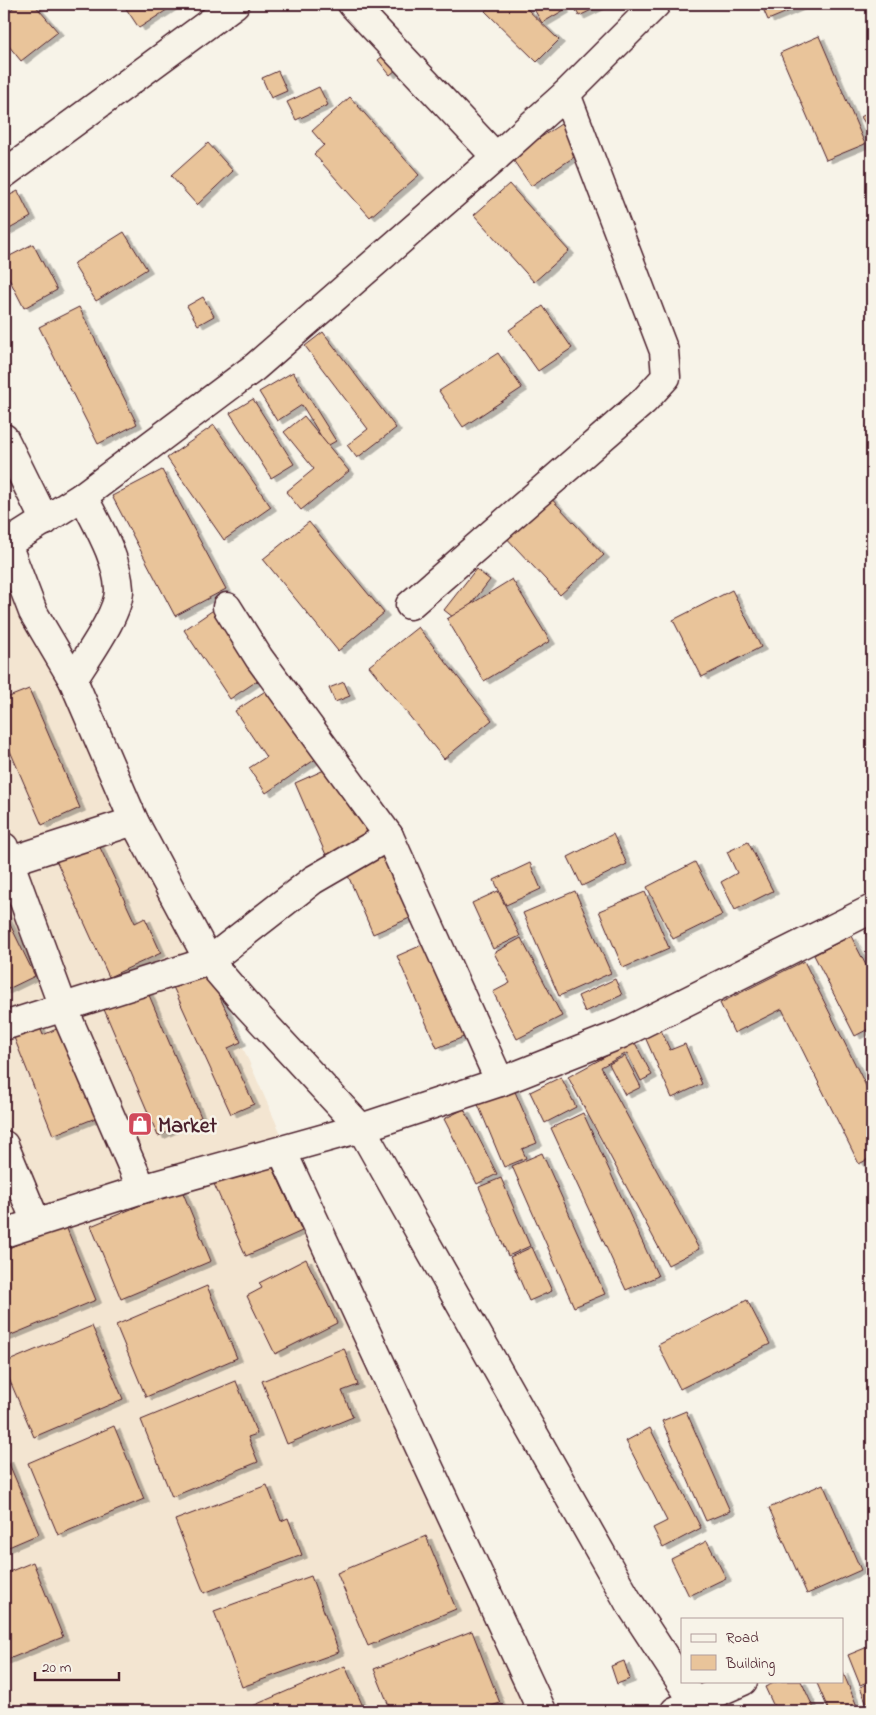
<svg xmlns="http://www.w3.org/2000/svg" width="876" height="1715" font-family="'Indie Flower',sans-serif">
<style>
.built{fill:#f3e5d1}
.building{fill:#e9c49a;stroke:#4a1f2b;filter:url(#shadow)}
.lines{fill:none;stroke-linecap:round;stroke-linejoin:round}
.minor-casing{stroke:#4a1f2b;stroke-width:31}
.minor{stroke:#f7f3e8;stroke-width:28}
.labels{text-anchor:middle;stroke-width:5;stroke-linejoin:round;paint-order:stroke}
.poi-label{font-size:22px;font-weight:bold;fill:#4a1f2b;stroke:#f7f3e8;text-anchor:start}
</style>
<defs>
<filter id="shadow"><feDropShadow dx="5.5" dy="3" stdDeviation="0" flood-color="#0004"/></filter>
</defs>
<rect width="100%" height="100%" fill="#f7f3e8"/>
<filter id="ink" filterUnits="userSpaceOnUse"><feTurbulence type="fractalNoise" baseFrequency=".02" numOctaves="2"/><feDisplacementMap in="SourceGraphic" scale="10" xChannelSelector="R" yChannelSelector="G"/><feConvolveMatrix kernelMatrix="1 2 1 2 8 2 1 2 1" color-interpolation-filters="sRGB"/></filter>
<g filter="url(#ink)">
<polygon class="built" points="14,530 536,1711 4,1711 4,536"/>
<g class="building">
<polygon points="18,4 34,4 58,32 21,61 4,40 4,15"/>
<polygon points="123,4 176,4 139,28"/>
<polygon points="492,4 522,4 559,40 537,62 485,11"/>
<polygon points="531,4 561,4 564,10 542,23"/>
<polygon points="573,4 604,4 579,16"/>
<polygon points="761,4 806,4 768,20"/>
<polygon points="819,36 865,144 826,160 780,53"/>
<polygon points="392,49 404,63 390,75 378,60"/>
<polygon points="278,71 287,91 271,98 262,78"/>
<polygon points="319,87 328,105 296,120 287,102"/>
<polygon points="350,97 419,175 370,217 314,154 324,145 312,131"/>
<polygon points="872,110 872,134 861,117"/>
<polygon points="561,124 580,153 531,186 511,157"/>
<polygon points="208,143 233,171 197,205 171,176"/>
<polygon points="509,184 569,251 534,282 474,215"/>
<polygon points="18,191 31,217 4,232 4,198"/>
<polygon points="124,232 147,269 96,301 73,264"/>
<polygon points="33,244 57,290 24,308 4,269 4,259"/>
<polygon points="203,297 214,316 198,325 187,306"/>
<polygon points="543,306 572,348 538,371 509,330"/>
<polygon points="79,307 137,424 98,444 39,327"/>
<polygon points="323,332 396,428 357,458 347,445 368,429 305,346"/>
<polygon points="498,353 522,388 463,427 439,391"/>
<polygon points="293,372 336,441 327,446 302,405 277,421 259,392"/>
<polygon points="253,399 294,464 271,478 230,413"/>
<polygon points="304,416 349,471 301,510 286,492 314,469 284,432"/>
<polygon points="214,425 271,507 224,540 167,458"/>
<polygon points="162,470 226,589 175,616 112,496"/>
<polygon points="546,493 604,555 560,595 502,533"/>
<polygon points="309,522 384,613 338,651 263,559"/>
<polygon points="476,569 490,580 458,621 444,610"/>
<polygon points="512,579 550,641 484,681 447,619"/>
<polygon points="732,590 761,647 702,677 673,620"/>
<polygon points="228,600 275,669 230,699 184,630"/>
<polygon points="418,627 492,720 444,759 369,666"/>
<polygon points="282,680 329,750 266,793 249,768 266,757 235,711"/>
<polygon points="344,682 350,696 335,702 329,688"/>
<polygon points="29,689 80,808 42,825 4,737 4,699"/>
<polygon points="340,763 371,835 326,855 295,783"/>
<polygon points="613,834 627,864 582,886 568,857"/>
<polygon points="97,841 135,923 145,918 161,953 109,977 56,860"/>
<polygon points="748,842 773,891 735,910 721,882 737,873 727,852"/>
<polygon points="389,843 419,914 373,934 343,864"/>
<polygon points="695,862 722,915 673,939 647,887"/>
<polygon points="530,863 541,889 506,905 494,880"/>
<polygon points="498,891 520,936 493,949 472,903"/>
<polygon points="575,891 611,973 559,996 523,913"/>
<polygon points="645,892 669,948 623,968 599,911"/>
<polygon points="4,912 35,976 4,991"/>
<polygon points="872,927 872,948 865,931"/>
<polygon points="445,935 485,1028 437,1048 397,956"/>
<polygon points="851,936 872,977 872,1027 855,1036 814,955"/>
<polygon points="521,938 562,1016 517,1039 493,992 510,983 494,953"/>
<polygon points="804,961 872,1098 872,1157 859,1164 782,1009 734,1033 720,1003"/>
<polygon points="203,962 241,1042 228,1048 254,1104 231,1114 169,978"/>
<polygon points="615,979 622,995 585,1012 578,996"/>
<polygon points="143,981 201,1117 158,1136 100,1000"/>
<polygon points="35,1014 43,1035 61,1027 98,1117 53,1135 9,1025"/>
<polygon points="661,1030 670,1050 685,1044 702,1084 672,1098 645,1037"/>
<polygon points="634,1041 652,1075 641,1081 627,1053 601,1067 699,1249 668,1265 568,1077"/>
<polygon points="625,1056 641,1087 625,1095 609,1064"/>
<polygon points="561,1077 576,1107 545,1123 530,1092"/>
<polygon points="513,1087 537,1143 522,1149 526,1158 504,1167 477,1102"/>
<polygon points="464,1109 497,1174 477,1184 444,1119"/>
<polygon points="583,1113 658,1276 626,1290 551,1128"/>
<polygon points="542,1153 605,1294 574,1307 512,1166"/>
<polygon points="269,1159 302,1231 246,1256 214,1184"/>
<polygon points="501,1178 530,1246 508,1256 479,1187"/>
<polygon points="181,1188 211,1261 121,1299 91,1226"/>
<polygon points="65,1224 96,1300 4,1338 4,1250"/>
<polygon points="532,1247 552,1291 529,1301 510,1257"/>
<polygon points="306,1259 337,1323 275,1354 247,1296 262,1288 259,1283"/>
<polygon points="207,1286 237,1358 146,1397 116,1325"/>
<polygon points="747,1300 770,1344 680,1389 658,1345"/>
<polygon points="92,1326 123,1399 34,1437 4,1367 4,1363"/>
<polygon points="344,1348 358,1385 342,1391 353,1417 287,1444 262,1381"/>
<polygon points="236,1381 257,1434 248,1437 258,1462 172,1497 141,1420"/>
<polygon points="686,1411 730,1511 706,1521 662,1421"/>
<polygon points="114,1426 144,1499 58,1535 28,1463"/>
<polygon points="650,1428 701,1528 663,1548 653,1528 667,1521 626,1441"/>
<polygon points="7,1459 39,1534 4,1549 4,1461"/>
<polygon points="823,1484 861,1570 807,1594 769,1508"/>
<polygon points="267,1485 281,1521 288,1518 302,1555 204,1593 175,1520"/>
<polygon points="426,1536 456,1609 368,1646 337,1573"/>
<polygon points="707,1541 726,1578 689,1596 671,1559"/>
<polygon points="33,1562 63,1637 4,1661 4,1574"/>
<polygon points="311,1576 339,1652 242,1687 214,1611"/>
<polygon points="472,1631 500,1703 478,1711 391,1711 374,1669"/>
<polygon points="870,1646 872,1651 872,1680 860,1685 848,1655"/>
<polygon points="624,1661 630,1679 617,1684 611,1666"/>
<polygon points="345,1666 365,1711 250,1711 248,1708"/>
<polygon points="842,1670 859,1711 829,1711 816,1681 842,1681"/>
<polygon points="778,1681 801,1681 815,1711 776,1711 765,1687"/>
<polygon points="872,1682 872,1711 870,1711 860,1687"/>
</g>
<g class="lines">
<defs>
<g id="minor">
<polyline points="352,4 496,157"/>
<polyline points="4,174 235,4"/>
<polyline points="4,438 45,521"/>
<polyline points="7,544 33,612 73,680 134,821 209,961 245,1003 361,1128 628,1601 694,1702 699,1711"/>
<polyline points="4,546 83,496 255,367 496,157 566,94 656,4"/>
<polyline points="410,605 644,401 666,377 664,351 566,94"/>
<polyline points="227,607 259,658 389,836 500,1082"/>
<path d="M 73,680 C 86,658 120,613 119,589 C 117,556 97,525 83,496"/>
<polyline points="4,847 63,1007 142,1189"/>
<polyline points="4,863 134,821"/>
<polyline points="4,1026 209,961 313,880 389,836"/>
<polyline points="4,1145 36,1222"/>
<polyline points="282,1151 542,1711"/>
<polyline points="4,1233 142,1189 361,1128 500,1082 621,1034 872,909"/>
<polyline points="675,1711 743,1681"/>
</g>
</defs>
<use href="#minor" class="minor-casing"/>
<use href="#minor" class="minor"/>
</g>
</g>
<defs>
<symbol id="shop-square" viewBox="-11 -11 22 22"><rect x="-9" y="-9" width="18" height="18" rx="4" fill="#d1495b" stroke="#f7f3e8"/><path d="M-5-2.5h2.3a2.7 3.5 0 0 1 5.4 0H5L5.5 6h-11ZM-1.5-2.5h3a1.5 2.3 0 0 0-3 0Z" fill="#fff"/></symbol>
</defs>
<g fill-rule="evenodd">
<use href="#shop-square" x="126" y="1110" width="28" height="28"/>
</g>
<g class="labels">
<g class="poi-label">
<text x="158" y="1132">Market</text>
</g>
</g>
<rect width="876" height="1715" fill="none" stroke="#f7f3e8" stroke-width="20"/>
<rect x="10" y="10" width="856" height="1695" fill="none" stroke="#4a1f2b" stroke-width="2" filter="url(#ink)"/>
<rect x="681" y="1618" width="162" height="65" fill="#f7f3e8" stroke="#b29e9c"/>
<rect x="691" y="1634" width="25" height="8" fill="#f7f3e8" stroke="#b29e9c"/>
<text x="726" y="1642" font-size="15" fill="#4a1f2b">Road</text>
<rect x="691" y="1655" width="25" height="15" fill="#e9c49a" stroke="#b29e9c"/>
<text x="726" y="1668" font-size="15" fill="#4a1f2b">Building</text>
<path d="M35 1672v8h84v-8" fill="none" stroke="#4a1f2b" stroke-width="2.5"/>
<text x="42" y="1672" font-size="15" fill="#4a1f2b" stroke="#f7f3e8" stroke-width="4" paint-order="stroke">20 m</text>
</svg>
